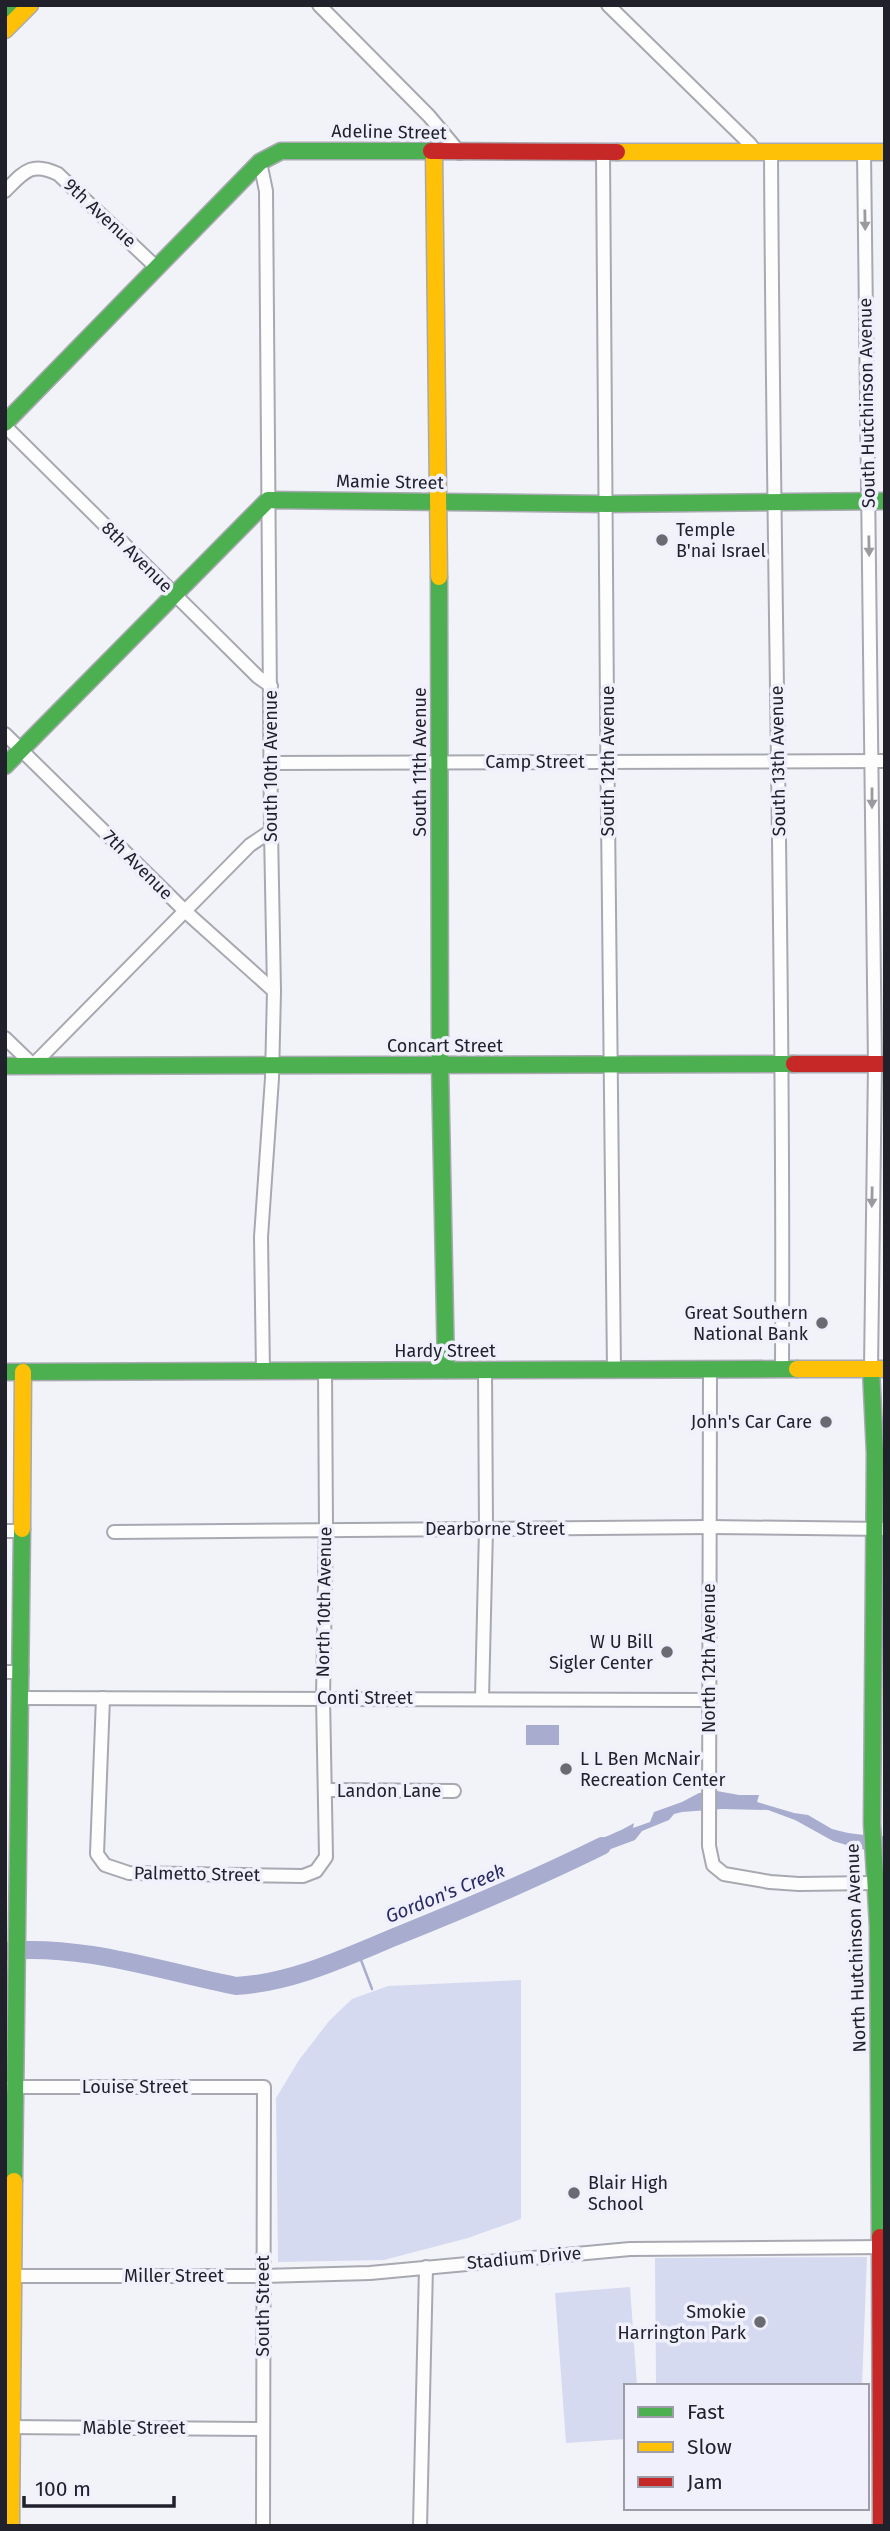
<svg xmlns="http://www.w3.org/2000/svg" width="890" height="2531" font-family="'Fira Sans',sans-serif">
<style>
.green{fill:#d6daf1}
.water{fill:#a8acce}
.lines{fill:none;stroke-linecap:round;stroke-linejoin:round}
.stream{stroke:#a8acce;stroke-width:2.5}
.river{stroke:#a8acce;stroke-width:18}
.street-casing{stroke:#a8a9b0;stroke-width:16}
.fast-casing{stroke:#a8a9b0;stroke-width:19}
.slow-casing{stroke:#a8a9b0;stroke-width:19}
.jam-casing{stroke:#a8a9b0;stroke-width:19}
.street{stroke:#fdfdfe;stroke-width:12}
.fast{stroke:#4caf50;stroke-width:16}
.slow{stroke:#ffc107;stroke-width:16}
.jam{stroke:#c62828;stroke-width:16}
.oneway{fill:#9a9a9f}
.poi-dot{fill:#6a6a73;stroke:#eff0fc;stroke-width:2.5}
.labels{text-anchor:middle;stroke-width:7;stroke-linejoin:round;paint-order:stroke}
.street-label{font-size:18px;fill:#20212b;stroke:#eff0fc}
.poi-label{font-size:18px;fill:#20212b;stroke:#eff0fc;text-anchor:end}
.water-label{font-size:19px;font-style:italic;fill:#2b2b64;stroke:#eff0fc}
</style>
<rect width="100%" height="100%" fill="#f2f3f9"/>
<g class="green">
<polygon points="521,1980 521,2219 468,2238 384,2260 278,2262 276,2098 299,2060 329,2021 352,1999 388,1986"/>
<polygon points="867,2257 862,2386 656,2386 655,2258"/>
<polygon points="630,2287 637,2386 626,2386 626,2439 566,2443 555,2293"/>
</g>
<g class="water">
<rect x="526" y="1725" width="33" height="20"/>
<path d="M 717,1791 L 739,1795 L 759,1795 L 757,1802 L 794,1813 L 808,1815 L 832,1829 L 848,1833 L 880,1837 L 885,1835 L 885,1852 L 860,1849 L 833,1841 L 795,1820 L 768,1810 L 722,1809 L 682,1812 L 674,1814 L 669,1820 L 642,1831 L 635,1840 L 592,1856 L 582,1856 L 583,1847 C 600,1838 618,1833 634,1823 L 633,1828 L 650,1822 L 654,1812 L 682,1802 L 699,1793 Z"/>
</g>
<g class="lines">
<polyline class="stream" points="354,1953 361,1960 372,1989"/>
<path class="river" d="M 5,1951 C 84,1944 160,1971 236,1986 C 292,1983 346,1957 397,1936 C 467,1908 535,1879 602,1846"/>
<defs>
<g id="street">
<polyline points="319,5 429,116 460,153"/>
<polyline points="608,5 750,144 756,152"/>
<path d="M 771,152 C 773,558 784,964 782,1369"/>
<polyline points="864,152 875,1065 871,1369"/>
<path d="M 603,153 C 607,559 607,964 614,1370"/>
<polyline points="260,162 266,191 271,831 274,991 272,1078 261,1237 263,1371"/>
<path d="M 5,191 C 24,172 31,161 58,174 L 157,268"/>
<polyline points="5,426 258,677 271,686"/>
<polyline points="5,734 186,912 274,991"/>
<polyline points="270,763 885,761"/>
<polyline points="5,1038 33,1065 250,845 271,831"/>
<polyline points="710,1370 709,1846 713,1865 724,1874 770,1882 799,1884 874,1883"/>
<polyline points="5,1531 23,1531"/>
<polyline points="114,1532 709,1527 885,1529"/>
<polyline points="5,1672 22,1672"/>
<polyline points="21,1698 709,1700"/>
<polyline points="103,1698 97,1854 105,1865 129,1873 303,1876 316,1871 326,1857 323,1697 326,1529 325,1371"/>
<polyline points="482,1698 486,1529 485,1370"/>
<polyline points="325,1790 454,1791"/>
<polyline points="5,2087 264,2087 263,2526"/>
<polyline points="6,2276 263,2276 370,2273 630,2249 885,2247"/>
<polyline points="6,2427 263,2429"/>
<polyline points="420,2526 426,2267"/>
</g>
<g id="fast">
<polyline points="5,9 20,5"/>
<polyline points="5,423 260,162 281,151 431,151"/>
<polyline points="439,577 440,1065 446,1370"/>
<polyline points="5,766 268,500 606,504 885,501"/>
<polyline points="5,1066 794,1064"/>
<polyline points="871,1369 875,1453 872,1824 878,1926 880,2237"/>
<polyline points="5,1372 797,1369"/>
<polyline points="14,2181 22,1529"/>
</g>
<g id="slow">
<polyline points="5,30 30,5"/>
<polyline points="617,152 885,152"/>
<polyline points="434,153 439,577"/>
<polyline points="797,1369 885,1369"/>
<polyline points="22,1529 23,1372"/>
<polyline points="11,2526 14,2181"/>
</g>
<g id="jam">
<polyline points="431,151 617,152"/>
<polyline points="794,1064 885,1064"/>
<polyline points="880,2237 881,2526"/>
</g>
</defs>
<use href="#street" class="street-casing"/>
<use href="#fast" class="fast-casing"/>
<use href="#slow" class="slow-casing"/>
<use href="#jam" class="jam-casing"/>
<use href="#street" class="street"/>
<use href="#fast" class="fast"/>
<use href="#slow" class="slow"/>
<use href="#jam" class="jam"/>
</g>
<defs><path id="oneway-solid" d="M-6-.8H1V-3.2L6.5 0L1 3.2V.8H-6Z" transform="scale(1.75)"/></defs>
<g class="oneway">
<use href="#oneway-solid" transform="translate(865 220) rotate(89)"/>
<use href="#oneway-solid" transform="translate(869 546) rotate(89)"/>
<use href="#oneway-solid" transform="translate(872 798) rotate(90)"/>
<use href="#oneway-solid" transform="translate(872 1197) rotate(91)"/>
</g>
<g class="poi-dot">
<circle cx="662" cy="540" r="7"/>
<circle cx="822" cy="1323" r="7"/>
<circle cx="826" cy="1422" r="7"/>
<circle cx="667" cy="1652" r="7"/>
<circle cx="566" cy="1769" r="7"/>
<circle cx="574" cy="2193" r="7"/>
<circle cx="760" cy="2322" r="7"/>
</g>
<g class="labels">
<g class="street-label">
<text transform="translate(389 132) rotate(1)" y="6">Adeline Street</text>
<text transform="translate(100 213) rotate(43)" y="6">9th Avenue</text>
<text transform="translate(867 403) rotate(-91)" y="6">South Hutchinson Avenue</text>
<text transform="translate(390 482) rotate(1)" y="6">Mamie Street</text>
<text transform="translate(137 557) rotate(45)" y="6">8th Avenue</text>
<text transform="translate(608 761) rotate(-90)" y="6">South 12th Avenue</text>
<text transform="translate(778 761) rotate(-91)" y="6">South 13th Avenue</text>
<text transform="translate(420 762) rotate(-90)" y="6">South 11th Avenue</text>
<text x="535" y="768">Camp Street</text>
<text transform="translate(271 766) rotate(-90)" y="6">South 10th Avenue</text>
<text transform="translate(138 865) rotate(45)" y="6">7th Avenue</text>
<text x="445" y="1052">Concart Street</text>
<text x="445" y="1357">Hardy Street</text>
<text x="495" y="1535">Dearborne Street</text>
<text transform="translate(324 1602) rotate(-89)" y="6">North 10th Avenue</text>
<text transform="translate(709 1658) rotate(-90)" y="6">North 12th Avenue</text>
<text x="365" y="1704">Conti Street</text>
<text x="389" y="1797">Landon Lane</text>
<text transform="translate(197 1874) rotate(1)" y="6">Palmetto Street</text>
<text transform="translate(856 1948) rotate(-92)" y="6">North Hutchinson Avenue</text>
<text x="135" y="2093">Louise Street</text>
<text transform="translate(524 2258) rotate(-5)" y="6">Stadium Drive</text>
<text x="174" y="2282">Miller Street</text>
<text transform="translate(263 2306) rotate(-90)" y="6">South Street</text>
<text x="134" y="2434">Mable Street</text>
</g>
<g class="poi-label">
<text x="676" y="536" text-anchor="start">Temple<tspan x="676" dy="21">B'nai Israel</tspan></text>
<text x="808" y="1319">Great Southern<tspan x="808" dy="21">National Bank</tspan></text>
<text x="812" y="1428">John's Car Care</text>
<text x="653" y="1648">W U Bill<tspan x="653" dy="21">Sigler Center</tspan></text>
<text x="580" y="1765" text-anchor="start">L L Ben McNair<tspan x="580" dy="21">Recreation Center</tspan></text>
<text x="588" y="2189" text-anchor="start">Blair High<tspan x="588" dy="21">School</tspan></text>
<text x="746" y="2318">Smokie<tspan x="746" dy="21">Harrington Park</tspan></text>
</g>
<g class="water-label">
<text transform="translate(445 1893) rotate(-22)" y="7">Gordon's Creek</text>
</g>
</g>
<rect width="890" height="2531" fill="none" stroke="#20212b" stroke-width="14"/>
<rect x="624" y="2384" width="245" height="126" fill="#eff0fc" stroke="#9c9da8" stroke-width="2"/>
<rect x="638" y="2407" width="35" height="10" fill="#4caf50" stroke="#9c9da8" stroke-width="2"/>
<text x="687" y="2419" font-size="21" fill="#20212b">Fast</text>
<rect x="638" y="2442" width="35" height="10" fill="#ffc107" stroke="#9c9da8" stroke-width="2"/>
<text x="687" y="2454" font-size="21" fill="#20212b">Slow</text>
<rect x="638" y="2477" width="35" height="10" fill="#c62828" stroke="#9c9da8" stroke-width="2"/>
<text x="687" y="2489" font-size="21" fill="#20212b">Jam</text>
<path d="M24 2496v10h150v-10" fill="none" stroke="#20212b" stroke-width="3.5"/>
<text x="35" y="2496" font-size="21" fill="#20212b" stroke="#eff0fc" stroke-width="5" paint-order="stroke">100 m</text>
</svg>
